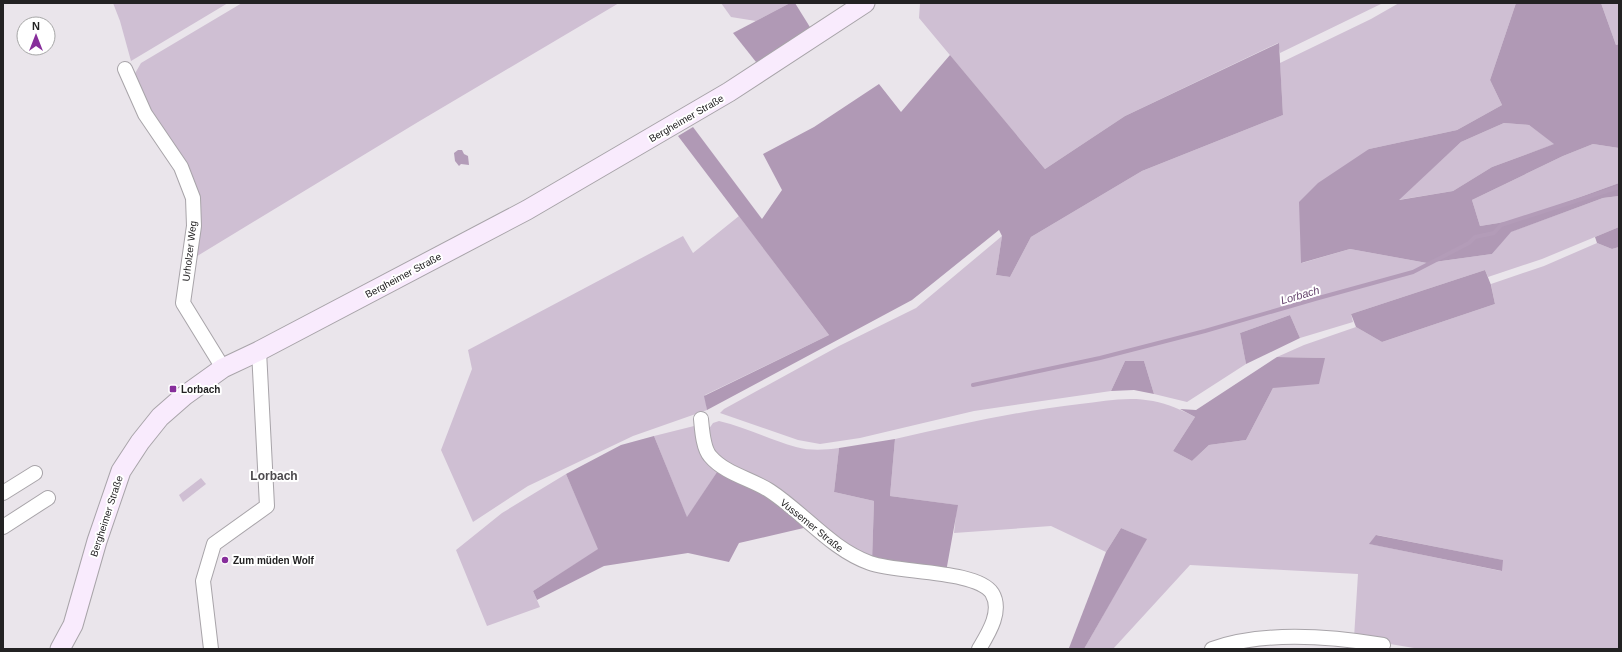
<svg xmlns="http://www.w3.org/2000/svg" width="1622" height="652" font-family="Arial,sans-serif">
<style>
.green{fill:#cfbfd3;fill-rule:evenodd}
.forest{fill:#b099b5;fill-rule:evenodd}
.water{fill:#b39cb8}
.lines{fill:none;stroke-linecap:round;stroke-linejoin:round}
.stream{stroke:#b39cb8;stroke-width:4}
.street-casing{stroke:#a8a4a9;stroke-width:16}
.secondary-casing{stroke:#a8a4a9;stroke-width:21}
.street{stroke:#fff;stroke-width:14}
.secondary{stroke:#f9ebfd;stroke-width:19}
.poi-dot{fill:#872e9b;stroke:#fff;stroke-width:1.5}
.labels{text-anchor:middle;stroke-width:4;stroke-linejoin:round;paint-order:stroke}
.street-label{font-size:10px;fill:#232223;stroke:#fff}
.poi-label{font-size:10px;font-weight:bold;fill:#232223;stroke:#fff;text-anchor:start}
.water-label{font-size:11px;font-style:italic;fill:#66456e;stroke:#fff}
.quarter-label{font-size:12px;font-weight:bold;fill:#4d4a4e;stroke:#fff}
</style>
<rect width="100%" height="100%" fill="#eae5eb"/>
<g class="green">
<polygon points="113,3 228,3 131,61 120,21"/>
<polygon points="242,3 619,3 418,122 194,258 198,195 149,112 133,77 141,63"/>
<polygon points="721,3 790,3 756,21 731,17"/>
<polygon points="920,3 1383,3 1280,53 1278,43 1125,116 1045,169 919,18"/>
<polygon points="1399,3 1516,3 1490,80 1502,105 1457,130 1369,149 1302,263 1350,249 1427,263 1492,254 1510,232 1603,198 1619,196 1619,227 1542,259 1488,277 1485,270 1351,314 1353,322 1300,338 1290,315 1240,333 1246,364 1187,402 1154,394 1144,361 1125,361 1111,391 974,411 860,438 820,444 798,440 720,413 724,409 839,346 916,308 1002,236 996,275 1010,277 1031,237 1142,171 1283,115 1280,63 1371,19"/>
<polygon points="1601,3 1619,3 1619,44 1616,45"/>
<polygon points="1504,123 1529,125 1555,144 1492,167 1453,191 1398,200 1461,142"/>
<polygon points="1593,144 1619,148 1619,183 1517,220 1480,226 1472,200 1563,156"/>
<polygon points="739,216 829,335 705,395 707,410 633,436 528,486 473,522 441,450 472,369 468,350 683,236 693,253"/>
<path d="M 1597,243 L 1612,249 L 1619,247 L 1619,649 L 1420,649 L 1354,638 L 1358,574 L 1190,565 L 1113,649 L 1084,649 L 1146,539 L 1121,528 L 1106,552 L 1051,526 L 954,533 L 957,505 L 890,496 L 895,439 C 956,425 1018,411 1080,404 C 1104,401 1129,396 1153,401 C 1168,404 1182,410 1195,417 L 1173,451 L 1192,461 L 1209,445 L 1246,440 L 1273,388 L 1325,358 L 1277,357 L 1304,345 L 1356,327 L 1382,342 L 1495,304 L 1491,284 L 1544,266 ZM 1377,535 L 1502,560 L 1501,571 L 1370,544 Z"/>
<path d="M 719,421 C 745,427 770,440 796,447 C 810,451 825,450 839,448 L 834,492 L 874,501 L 872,561 L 712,454 L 706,433 L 713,423 Z"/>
<polygon points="694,426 705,457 719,469 687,518 654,436"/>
<polygon points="566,474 599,549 533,591 540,607 487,626 456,550 502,513"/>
<polygon points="201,478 206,484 183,502 179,495"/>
</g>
<g class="forest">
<polygon points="790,3 795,3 813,32 760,67 733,33"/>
<path d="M 1516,3 L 1601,3 L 1616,45 L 1619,44 L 1619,148 L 1593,144 L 1563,156 L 1472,200 L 1480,226 L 1517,220 L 1619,183 L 1619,196 L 1603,198 L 1511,232 L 1492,254 L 1427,263 L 1350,249 L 1301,263 L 1299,202 L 1318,183 L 1369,149 L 1457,130 L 1502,105 L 1490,80 ZM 1504,123 L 1529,125 L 1554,144 L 1492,167 L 1453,191 L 1399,200 L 1461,142 Z"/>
<polygon points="1279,43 1283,115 1142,171 1031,237 1010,277 996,275 1002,236 999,230 912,300 707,410 704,396 829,335 678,136 693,127 762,219 782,190 763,154 814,127 879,84 901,112 950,55 1045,169 1125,116"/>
<polygon points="1619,227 1619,247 1612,249 1597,243 1595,237"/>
<polygon points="1485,270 1491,285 1495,304 1382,342 1356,327 1351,314"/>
<polygon points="1290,315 1300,338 1246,364 1240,333"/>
<polygon points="1277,357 1325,358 1319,384 1273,388 1246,440 1209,445 1192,461 1173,451 1195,417 1180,409 1196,410"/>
<polygon points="1125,361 1144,361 1154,394 1134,390 1111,391"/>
<polygon points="654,436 687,517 719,469 769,494 808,527 739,543 729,562 688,553 604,566 537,600 533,591 598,549 566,474 621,445"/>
<polygon points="895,439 890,496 958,505 946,572 872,561 874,501 834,492 839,448"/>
<polygon points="1121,528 1147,539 1084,649 1070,649 1069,648 1106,552"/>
<polygon points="1376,535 1503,560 1502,571 1369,544"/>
</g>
<polygon class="water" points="458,150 462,150 464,154 468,156 469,165 461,164 459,166 455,161 454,153"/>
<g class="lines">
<polyline class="stream" points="973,385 1100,358 1205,331 1315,299 1413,272 1469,243 1475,237 1494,233 1501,225 1619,187"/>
<defs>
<g id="street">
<polyline points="125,69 145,114 181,167 193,198 194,226 183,303 223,368"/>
<path d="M 701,419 C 702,429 703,448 710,456 C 725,474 752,479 770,491 C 805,514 831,549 870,563 C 897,573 977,570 992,593 C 1003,611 988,634 979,649"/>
<polyline points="3,493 35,473"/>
<polyline points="3,527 48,498"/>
<polyline points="211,649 203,581 214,544 267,506 259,351"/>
<path d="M 1212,649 C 1263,631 1329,636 1383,645"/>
</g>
<polyline id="secondary" points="60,649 73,625 97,541 121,471 140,442 160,417 184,396 223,368 259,351 527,210 729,92 865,3"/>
</defs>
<use href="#street" class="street-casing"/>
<use href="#secondary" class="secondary-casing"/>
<use href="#street" class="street"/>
<use href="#secondary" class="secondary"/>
</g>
<g class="poi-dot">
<rect x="169" y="385" width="8" height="8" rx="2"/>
<circle cx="225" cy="560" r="4"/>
</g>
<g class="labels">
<g class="street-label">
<text transform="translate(686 118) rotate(-30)" y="4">Bergheimer Straße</text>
<text transform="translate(189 251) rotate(-83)" y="4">Urholzer Weg</text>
<text transform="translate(403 275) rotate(-28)" y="4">Bergheimer Straße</text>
<text transform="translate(106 516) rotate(-72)" y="4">Bergheimer Straße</text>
<text transform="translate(812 525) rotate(39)" y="4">Vussemer Straße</text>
</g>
<g class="poi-label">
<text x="181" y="393">Lorbach</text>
<text x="233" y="564">Zum müden Wolf</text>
</g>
<g class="water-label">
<text transform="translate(1300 295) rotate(-16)" y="4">Lorbach</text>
</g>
<g class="quarter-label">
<text x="274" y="480">Lorbach</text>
</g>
</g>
<rect width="1622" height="652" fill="none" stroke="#232223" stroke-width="8"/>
<g transform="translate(36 36)"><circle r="19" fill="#ffffff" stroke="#a7a7a7"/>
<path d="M0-3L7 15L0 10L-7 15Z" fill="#872e9b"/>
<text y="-6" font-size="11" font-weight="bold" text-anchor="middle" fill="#232223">N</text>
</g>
</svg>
